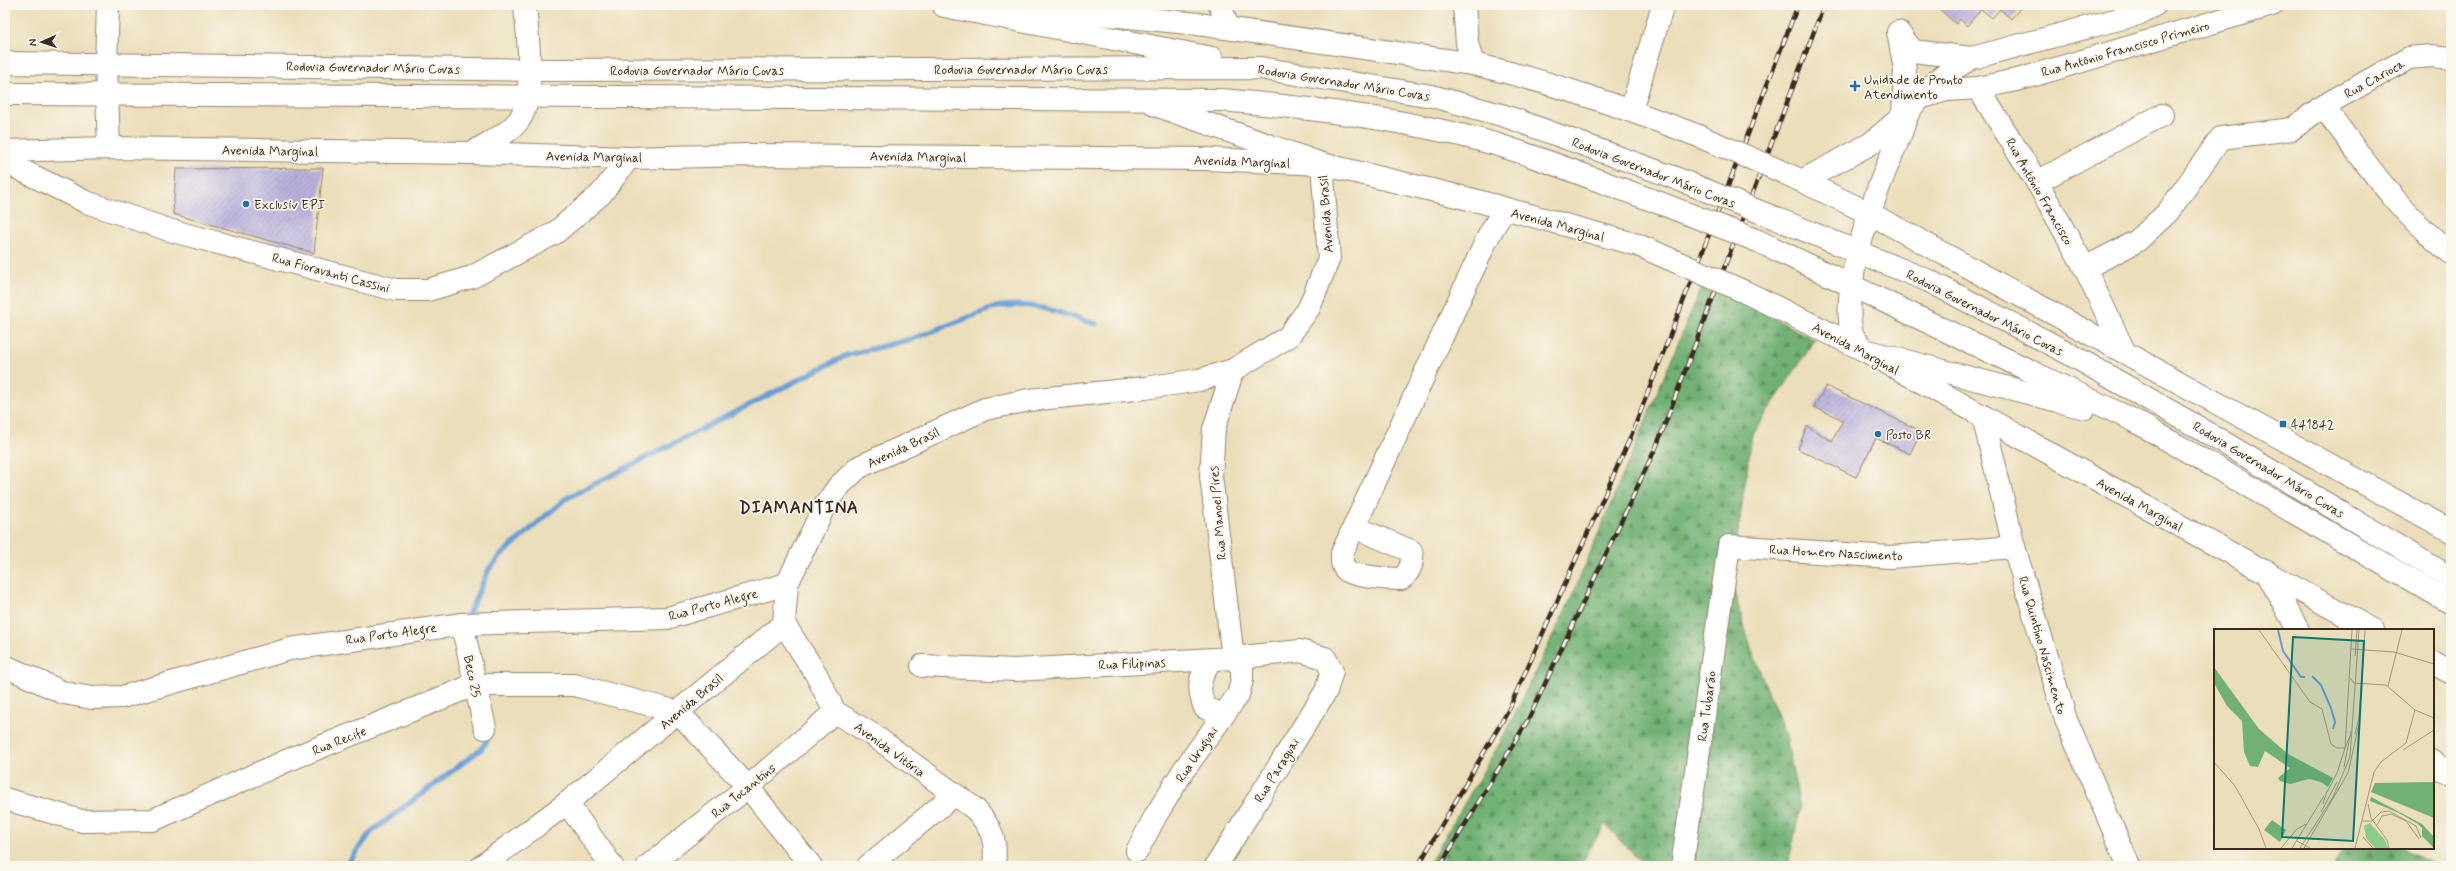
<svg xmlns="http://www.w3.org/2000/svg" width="2456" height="871" font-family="Mynerve,sans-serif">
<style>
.forest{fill:url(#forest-firs);stroke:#566e49}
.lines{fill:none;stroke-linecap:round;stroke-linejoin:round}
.stream{stroke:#669dd4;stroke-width:5.5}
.building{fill:url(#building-hatch)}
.minor-casing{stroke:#93846c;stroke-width:24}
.major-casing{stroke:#93846c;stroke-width:24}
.minor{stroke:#fff;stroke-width:22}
.major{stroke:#fff;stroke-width:22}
.rail-casing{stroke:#3b2a1e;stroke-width:4.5}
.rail{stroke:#fbf7ec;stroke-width:3;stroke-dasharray:9;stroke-linecap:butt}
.minor-bridge-casing{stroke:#93846c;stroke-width:24;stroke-linecap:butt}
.major-bridge-casing{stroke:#93846c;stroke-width:24;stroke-linecap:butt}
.minor-bridge{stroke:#fff;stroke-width:22}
.major-bridge{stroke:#fff;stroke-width:22}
.poi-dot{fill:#1f6fb2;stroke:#fbf7ec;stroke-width:1.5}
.labels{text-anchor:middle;stroke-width:3.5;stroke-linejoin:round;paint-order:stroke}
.street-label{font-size:13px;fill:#3b2a1e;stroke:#fbf7ec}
.poi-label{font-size:13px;fill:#3b2a1e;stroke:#fbf7ec;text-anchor:start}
.district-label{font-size:17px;font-weight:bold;letter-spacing:1px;fill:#3b2a1e;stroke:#fbf7ec}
.inset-river{fill:none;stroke:#669dd4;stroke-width:2}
.inset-road{fill:none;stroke:#a5967c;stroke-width:1}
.view{fill:#0f766e;fill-opacity:0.15;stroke:#0f766e;stroke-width:2}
.inset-edge{fill:none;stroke:#3b2a1e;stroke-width:2}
</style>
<defs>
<pattern id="forest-firs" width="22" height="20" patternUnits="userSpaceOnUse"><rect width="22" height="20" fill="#71b174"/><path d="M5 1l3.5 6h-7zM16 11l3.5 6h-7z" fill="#5e905f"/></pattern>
<pattern id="building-hatch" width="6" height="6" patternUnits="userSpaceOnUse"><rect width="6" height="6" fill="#bab2de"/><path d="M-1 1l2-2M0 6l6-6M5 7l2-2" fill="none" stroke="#9891b3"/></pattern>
</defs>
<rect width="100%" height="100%" fill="#fbf7ec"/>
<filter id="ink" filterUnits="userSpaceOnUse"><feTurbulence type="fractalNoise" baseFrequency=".025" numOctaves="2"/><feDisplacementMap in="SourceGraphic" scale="8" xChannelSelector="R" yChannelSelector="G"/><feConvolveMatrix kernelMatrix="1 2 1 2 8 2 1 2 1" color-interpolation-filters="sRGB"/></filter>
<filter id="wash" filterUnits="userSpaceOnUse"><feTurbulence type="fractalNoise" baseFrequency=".012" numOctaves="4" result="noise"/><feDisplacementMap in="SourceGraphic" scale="16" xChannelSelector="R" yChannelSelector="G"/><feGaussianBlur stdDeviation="0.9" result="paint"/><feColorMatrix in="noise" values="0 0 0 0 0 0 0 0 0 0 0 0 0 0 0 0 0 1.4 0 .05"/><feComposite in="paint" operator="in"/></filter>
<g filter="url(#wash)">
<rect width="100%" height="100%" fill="#ebdeba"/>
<g class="forest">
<polygon points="1701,288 1758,310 1815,340 1752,435 1731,581 1751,649 1786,736 1800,809 1788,866 1644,866 1605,824 1580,866 1428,866 1505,734 1574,592"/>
<polygon points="2345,848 2402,848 2439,866 2334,866"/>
</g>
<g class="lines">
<g class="stream">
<path d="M 468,615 L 489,569 L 501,555 L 565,499 L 847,355 L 912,339 L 996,307 C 1031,300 1063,314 1096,324"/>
<polyline points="346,866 371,832 481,749 487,741 488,732"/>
</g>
</g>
<g id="blocks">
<g class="building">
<polygon points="1935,5 2023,5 2011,19 2000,9 1992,18 1981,9 1967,26 1960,19 1956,24"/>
<polygon points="323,168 314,253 173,214 176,169"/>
<polygon points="1826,386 1921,431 1910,454 1876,438 1856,477 1798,449 1807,426 1832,441 1843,420 1814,407"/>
</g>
</g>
</g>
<g filter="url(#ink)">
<use href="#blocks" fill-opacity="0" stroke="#93846c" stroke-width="1"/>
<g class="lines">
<defs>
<g id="minor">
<polyline points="1220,5 1228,28"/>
<polyline points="1464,5 1467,43 1473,64"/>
<path d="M 994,8 L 1099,14 L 1198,24 L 1473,64 C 1549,81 1622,107 1696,135"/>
<polyline points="1898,32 1905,69 1903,117"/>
<polyline points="1899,33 1913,51 1972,58"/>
<polyline points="1978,88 2037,182 2085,268 2124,351"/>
<polyline points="1923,97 1947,90 1978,88 2021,79 2272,5"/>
<path d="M 2323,106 C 2362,157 2399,214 2451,253"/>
<polyline points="1631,110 1663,5"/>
<polyline points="5,151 109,148 472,153 629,158 748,155 1206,159 1322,164 1478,201 1638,245"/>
<polyline points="5,162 86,202 169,230 396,290 428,290 472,277 555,233 601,194 629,158"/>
<polyline points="1785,173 1871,214 2451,531"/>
<polyline points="1802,181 1870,144 1905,114"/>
<polyline points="2037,182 2162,115"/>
<polyline points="2085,268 2137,241 2168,212 2221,138 2292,129 2323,106 2409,58 2431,56 2451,58"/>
<polyline points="1745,292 1864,350 2173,522 2373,630"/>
<path d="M 1864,350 C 1860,345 1854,339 1852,333 C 1839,281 1880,181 1901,133 C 1904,125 1906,116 1910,110 C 1924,87 1949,71 1972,58 L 2138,14 L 2155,5"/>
<polyline points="1983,416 2014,547 2066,720 2129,866"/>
<path d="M 1354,527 L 1411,551 C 1414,562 1410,572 1401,579 C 1390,579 1354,577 1346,570 C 1341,565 1342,559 1342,553 L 1488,237 L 1504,209"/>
<polyline points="2266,571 2298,630"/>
<polyline points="462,624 485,728"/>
<path d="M 784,624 L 816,674 L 835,712 L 873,735 L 975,809 C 992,828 997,840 994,866"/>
<path d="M 1211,660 C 1199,677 1197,688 1205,708 L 1222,714"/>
<polyline points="2433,663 2451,673"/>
<polyline points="5,666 64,693 92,698 122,697 290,649 462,624 667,618 787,584"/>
<polyline points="922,666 1015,670 1233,658 1300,651 1325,658 1332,671 1326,691 1216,866"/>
<polyline points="2433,762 2451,775"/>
<polyline points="5,799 82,821 153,820 286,761 474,685 574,685 678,712 748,787 811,866"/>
<polyline points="567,803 612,866"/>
<polyline points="1137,851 1156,815 1183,771 1238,695 1242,680 1242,667 1233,658 1211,476 1214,429 1233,370"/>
<polyline points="482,866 567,803 784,624 787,584 824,507 838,487 859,467 985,409 1029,400 1145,388 1199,380 1233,370 1288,337 1309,308 1329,258 1322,164"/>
<polyline points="648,866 748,787 835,712"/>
<polyline points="868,866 954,795"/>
<polyline points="1682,866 1729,546 1890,557 2014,547"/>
</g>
<g id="major">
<polyline points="108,5 106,63 109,148"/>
<polyline points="944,6 1212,58"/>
<polyline points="5,63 545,70 1260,68 1432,96 1505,116 1670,176"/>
<path d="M 5,94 L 1221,100 C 1313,108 1406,119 1495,144 C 1548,160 1600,182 1652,200"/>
<polyline points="1155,105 1322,164"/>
<path d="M 472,153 C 487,143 508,135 519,120 C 537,95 527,34 525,5"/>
<polyline points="1775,218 1929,281 2068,353 2201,429 2451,578"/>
<polyline points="1758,241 2135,421 2451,603"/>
<polyline points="1864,350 2085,408"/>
</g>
</defs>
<use href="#minor" class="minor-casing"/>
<use href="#major" class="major-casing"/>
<use href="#minor" class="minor"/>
<use href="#major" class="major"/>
<defs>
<g id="rail">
<polyline points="1418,866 1508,711 1631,436 1798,5"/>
<polyline points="1440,866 1528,720 1657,445 1824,5"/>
</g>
</defs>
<use href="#rail" class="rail-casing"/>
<use href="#rail" class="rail"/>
<defs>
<g id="minor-bridge">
<polyline points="1696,135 1785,173"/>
<polyline points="1638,245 1745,292"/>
</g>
<g id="major-bridge">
<polyline points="1670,176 1775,218"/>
<polyline points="1652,200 1758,241"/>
</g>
</defs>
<use href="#minor-bridge" class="minor-bridge-casing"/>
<use href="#major-bridge" class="major-bridge-casing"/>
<use href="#minor-bridge" class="minor-bridge"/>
<use href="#major-bridge" class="major-bridge"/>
</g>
</g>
<g class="poi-dot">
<path d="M1853 80h4v4h4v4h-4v4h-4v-4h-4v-4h4z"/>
<circle cx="246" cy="204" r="4"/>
<rect x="2279" y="420" width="8" height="8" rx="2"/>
<circle cx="1878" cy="434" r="4"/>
</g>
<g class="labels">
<g class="street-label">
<text transform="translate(2125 48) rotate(-16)" y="5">Rua Antônio Francisco Primeiro</text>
<text transform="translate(373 67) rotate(1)" y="5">Rodovia Governador Mário Covas</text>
<text x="1021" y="74">Rodovia Governador Mário Covas</text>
<text x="697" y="75">Rodovia Governador Mário Covas</text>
<text transform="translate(2374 78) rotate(-29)" y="5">Rua Carioca</text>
<text transform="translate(1344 82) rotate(9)" y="5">Rodovia Governador Mário Covas</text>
<text transform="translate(270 150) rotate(1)" y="5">Avenida Marginal</text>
<text transform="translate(594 156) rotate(1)" y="5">Avenida Marginal</text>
<text transform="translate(918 156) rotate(1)" y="5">Avenida Marginal</text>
<text transform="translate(1242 161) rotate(2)" y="5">Avenida Marginal</text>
<text transform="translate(1654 172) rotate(21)" y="5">Rodovia Governador Mário Covas</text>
<text transform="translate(2040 191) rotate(60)" y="5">Rua Antônio Francisco</text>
<text transform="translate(1325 214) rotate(-94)" y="5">Avenida Brasil</text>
<text transform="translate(1558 224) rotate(15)" y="5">Avenida Marginal</text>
<text transform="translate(331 272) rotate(15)" y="5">Rua Fioravanti Cassini</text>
<text transform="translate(1985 312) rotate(27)" y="5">Rodovia Governador Mário Covas</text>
<text transform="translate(1856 348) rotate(28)" y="5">Avenida Marginal</text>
<text transform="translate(903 447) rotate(-25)" y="5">Avenida Brasil</text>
<text transform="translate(2269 469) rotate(31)" y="5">Rodovia Governador Mário Covas</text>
<text transform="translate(2140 504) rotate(29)" y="5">Avenida Marginal</text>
<text transform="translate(1217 513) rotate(-95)" y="5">Rua Manoel Pires</text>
<text transform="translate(1836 552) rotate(3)" y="5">Rua Homero Nascimento</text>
<text transform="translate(713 604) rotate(-15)" y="5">Rua Porto Alegre</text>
<text transform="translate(391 633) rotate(-8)" y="5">Rua Porto Alegre</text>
<text transform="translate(2043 645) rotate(74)" y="5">Rua Quintino Nascimento</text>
<text transform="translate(1132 663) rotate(-2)" y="5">Rua Filipinas</text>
<text transform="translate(473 676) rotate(78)" y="5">Beco 25</text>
<text transform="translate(691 701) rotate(-40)" y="5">Avenida Brasil</text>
<text transform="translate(1706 706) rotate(-82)" y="5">Rua Tubarão</text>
<text transform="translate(339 740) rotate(-22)" y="5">Rua Recife</text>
<text transform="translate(890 749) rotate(36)" y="5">Avenida Vitória</text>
<text transform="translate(1196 754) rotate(-56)" y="5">Rua Uruguai</text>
<text transform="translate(1276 770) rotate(-58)" y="5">Rua Paraguai</text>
<text transform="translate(743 790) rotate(-39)" y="5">Rua Tocantins</text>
</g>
<g class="poi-label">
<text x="1864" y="84">Unidade de Pronto<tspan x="1864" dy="15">Atendimento</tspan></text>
<text x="254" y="209">Exclusiv EPI</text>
<text x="2291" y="429">441842</text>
<text x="1886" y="439">Posto BR</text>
</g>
<g class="district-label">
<text x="799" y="513">DIAMANTINA</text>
</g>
</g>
<g transform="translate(2214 629)">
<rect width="220" height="220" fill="#ebdeba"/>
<path d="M 0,38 L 45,100 L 74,125 L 119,149 L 114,158 L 107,153 L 95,150 L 76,155 L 66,152 L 64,149 L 76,139 L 51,122 L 44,138 L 36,137 L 30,123 L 28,92 L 13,77 L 0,54 ZM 220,153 L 220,189 L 157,163 L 161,154 ZM 157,168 L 208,195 L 220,208 L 220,219 L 208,207 L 208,199 L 204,195 L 185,184 L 156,172 ZM 58,191 L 72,201 L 66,213 L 50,201 Z" fill="#71b174"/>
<path d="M 156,194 L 171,211 L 174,219 L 161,219 L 152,209 L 150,197 Z" fill="#8cce87"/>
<path class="inset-river" d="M 64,1 L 69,22 L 87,48 L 91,48M 98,47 L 107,56 L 117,79 L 121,93 L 119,100"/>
<path class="inset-road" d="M 45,1 L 96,73 L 108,80 L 117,115 L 123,119 L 131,119M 137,20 L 180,23 L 220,35M 141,27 L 143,1M 136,49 L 140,54 L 172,56 L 201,81 L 220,89M 174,57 L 188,1M 145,90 L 151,1M 141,105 L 145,89M 131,119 L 136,107M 189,121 L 220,101M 0,133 L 21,157 L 45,200 L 52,219M 130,138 L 137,102M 113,163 L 123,144 L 131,119 L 138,1M 109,175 L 113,162M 154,175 L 157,189 L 173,211 L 175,219M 107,183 L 123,153M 148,192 L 158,192 L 167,183 L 175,182 L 202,197 L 207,209M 163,196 L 168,187 L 177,185 L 192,192 L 205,210M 149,208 L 159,219M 83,212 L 96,219M 67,219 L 83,200 L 92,195M 78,219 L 110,167M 86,219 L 119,168 L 136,128 L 145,1M 90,219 L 134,144 L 145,95M 141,219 L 160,143 L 167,133 L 192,114 L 201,81"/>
<path class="view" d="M 79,8 L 150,12 L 139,212 L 68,208 Z"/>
<rect width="220" height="220" class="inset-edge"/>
</g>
<rect width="2456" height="871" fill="none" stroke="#fbf7ec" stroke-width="20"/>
<g transform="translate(42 42) rotate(267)" stroke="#fbf7ec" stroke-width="3" paint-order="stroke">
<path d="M0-3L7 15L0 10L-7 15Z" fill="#3b2a1e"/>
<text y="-6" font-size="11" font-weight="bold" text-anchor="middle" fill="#3b2a1e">N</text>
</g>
</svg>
